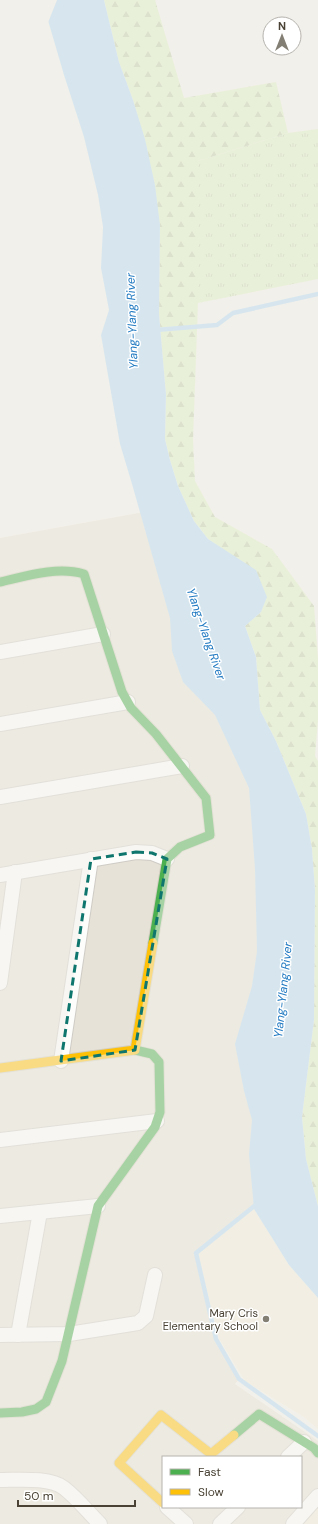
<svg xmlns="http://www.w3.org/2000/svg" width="318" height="1524" font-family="'DM Sans',sans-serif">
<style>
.residential{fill:#e7e2d7;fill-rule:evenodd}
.education{fill:#f1ecdb}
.grass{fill:url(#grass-tufts)}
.forest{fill:url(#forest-firs)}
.water{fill:#b6daf4}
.pier{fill:#f2f0ea}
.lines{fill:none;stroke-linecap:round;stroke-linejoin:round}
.stream{stroke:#b6daf4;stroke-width:4.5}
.street-casing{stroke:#cfccc6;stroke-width:16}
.fast-casing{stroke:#d2cec0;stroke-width:11}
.slow-casing{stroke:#d2cec0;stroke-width:11}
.street{stroke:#fdfdfc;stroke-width:14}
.fast{stroke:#4caf50;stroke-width:9}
.slow{stroke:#ffc107;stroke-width:9}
.marked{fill:none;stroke:#0f766e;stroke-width:3;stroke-dasharray:8 5;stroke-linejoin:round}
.poi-dot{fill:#847f74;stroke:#fff;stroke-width:1.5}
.labels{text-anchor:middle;stroke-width:3;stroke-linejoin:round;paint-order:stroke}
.poi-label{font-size:11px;fill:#494235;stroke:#fff;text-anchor:end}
.water-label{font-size:12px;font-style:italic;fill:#217ac2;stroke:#fff}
</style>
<defs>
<pattern id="grass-tufts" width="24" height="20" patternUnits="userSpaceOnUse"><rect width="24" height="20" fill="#deefc7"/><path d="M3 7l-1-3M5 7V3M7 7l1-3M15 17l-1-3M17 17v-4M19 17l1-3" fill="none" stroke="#c0ceac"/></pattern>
<pattern id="forest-firs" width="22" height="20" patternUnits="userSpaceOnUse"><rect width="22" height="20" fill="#deefc7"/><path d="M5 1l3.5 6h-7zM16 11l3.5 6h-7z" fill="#c0ceac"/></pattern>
</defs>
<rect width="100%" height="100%" fill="#f2f0ea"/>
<path class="residential" d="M 172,507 L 247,730 L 279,1185 L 196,1253 L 216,1339 L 239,1379 L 235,1384 L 318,1441 L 318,1524 L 0,1524 L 0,538 ZM 163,1457 L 301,1457 L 301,1507 L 163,1507 Z"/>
<g class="education">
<polygon points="254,1209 289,1265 318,1298 318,1429 304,1417 245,1381 220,1340 197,1254"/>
<polygon points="318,1508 318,1524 304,1524"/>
</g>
<polygon class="grass" points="318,129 318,279 198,303 198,161 288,133"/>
<polygon class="forest" points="104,0 155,0 184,98 276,82 288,133 198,161 198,303 193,440 195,481 215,517 272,549 314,606 318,658 318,720 315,756 318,761 318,1206 306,1159 302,1117 314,1020 315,890 312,849 306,814 276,741 260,710 256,657 245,626 261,612 227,552 208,539 194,521 178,486 170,460 165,439 166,395 159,314 160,225 133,100 119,62"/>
<polygon class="water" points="42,0 104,0 119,62 133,100 145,139 155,185 160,225 159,314 166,395 165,439 170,460 178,486 194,521 208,539 256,570 267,597 261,612 245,626 256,657 260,710 276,741 306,814 312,849 315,890 314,1020 302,1117 306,1159 318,1206 318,1298 289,1265 254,1209 249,1154 252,1120 244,1091 235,1044 252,986 257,951 255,869 249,788 215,715 183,682 172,651 170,618 132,484 120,444 101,335 109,310 101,268 103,227 98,195 84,137 64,75"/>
<polygon class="pier" points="40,0 57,0 47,25 43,14"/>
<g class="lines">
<g class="stream">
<polyline points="156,330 217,325 233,313 318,294"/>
<polyline points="258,1203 196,1253 216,1339 239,1379 318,1436"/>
</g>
<defs>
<g id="street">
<polyline points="0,652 103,634"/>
<polyline points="0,724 128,702"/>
<polyline points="0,797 182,766"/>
<polyline points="0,875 136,852 152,853 167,859"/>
<polyline points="0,983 15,872"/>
<polyline points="61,1061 91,859"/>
<polyline points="0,1140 157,1121"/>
<polyline points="0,1216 98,1206"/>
<polyline points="0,1335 69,1334 138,1323 146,1316 155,1275"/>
<polyline points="18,1335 40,1212"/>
<polyline points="288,1457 304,1442"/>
<path d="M 0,1480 C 18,1480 50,1477 64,1488 C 77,1498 88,1512 100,1524"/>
<polyline points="167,1507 186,1524"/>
<polyline points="220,1524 238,1507"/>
<polyline points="293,1524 318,1496"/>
</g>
<g id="fast">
<path d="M 0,582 C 26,576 57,566 84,574 L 122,692 L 131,708 L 156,734 L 206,798 L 210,835 L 180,847 L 167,859 L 153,943"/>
<polyline points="0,1413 22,1412 36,1409 46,1402 62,1361 98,1206 155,1127 160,1112 159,1062 152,1054 135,1050"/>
<polyline points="234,1435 259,1414 314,1448 318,1453"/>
</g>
<g id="slow">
<polyline points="0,1068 135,1050 153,943"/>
<polyline points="163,1503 119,1463 161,1415 211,1454 234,1435"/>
</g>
</defs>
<use href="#street" class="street-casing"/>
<use href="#fast" class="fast-casing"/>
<use href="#slow" class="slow-casing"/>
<use href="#street" class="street"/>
<use href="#fast" class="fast"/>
<use href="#slow" class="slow"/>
</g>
<path d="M0 0H318V1524H0ZM 136,852 L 152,853 L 167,859 L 135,1050 L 61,1061 L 91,859 Z" fill="#f2f0ea" fill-opacity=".55" fill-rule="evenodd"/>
<path class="marked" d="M 136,852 L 152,853 L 167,859 L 135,1050 L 61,1061 L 91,859 Z"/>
<circle class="poi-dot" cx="266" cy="1319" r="4"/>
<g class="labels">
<g class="poi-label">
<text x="258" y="1317">Mary Cris<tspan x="258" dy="13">Elementary School</tspan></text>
</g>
<g class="water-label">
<text transform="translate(132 321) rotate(-92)" y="4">Ylang-Ylang River</text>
<text transform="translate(206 634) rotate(71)" y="4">Ylang-Ylang River</text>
<text transform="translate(283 990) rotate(-84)" y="4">Ylang-Ylang River</text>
</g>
</g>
<rect x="162" y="1456" width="140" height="52" fill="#ffffff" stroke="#b6b3ae"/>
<rect x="170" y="1469" width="20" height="6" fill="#4caf50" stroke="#b6b3ae"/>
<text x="198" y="1476" font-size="12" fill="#494235">Fast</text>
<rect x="170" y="1489" width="20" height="6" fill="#ffc107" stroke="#b6b3ae"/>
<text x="198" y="1496" font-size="12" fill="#494235">Slow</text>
<g transform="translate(282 36)"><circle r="19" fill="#ffffff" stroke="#b6b3ae"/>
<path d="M0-3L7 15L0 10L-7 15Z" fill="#847f74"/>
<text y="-6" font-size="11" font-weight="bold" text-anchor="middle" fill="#494235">N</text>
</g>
<path d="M18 1500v6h117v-6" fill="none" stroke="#494235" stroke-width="2"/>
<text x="24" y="1500" font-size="12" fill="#494235" stroke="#ffffff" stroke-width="3" paint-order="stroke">50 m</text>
</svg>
